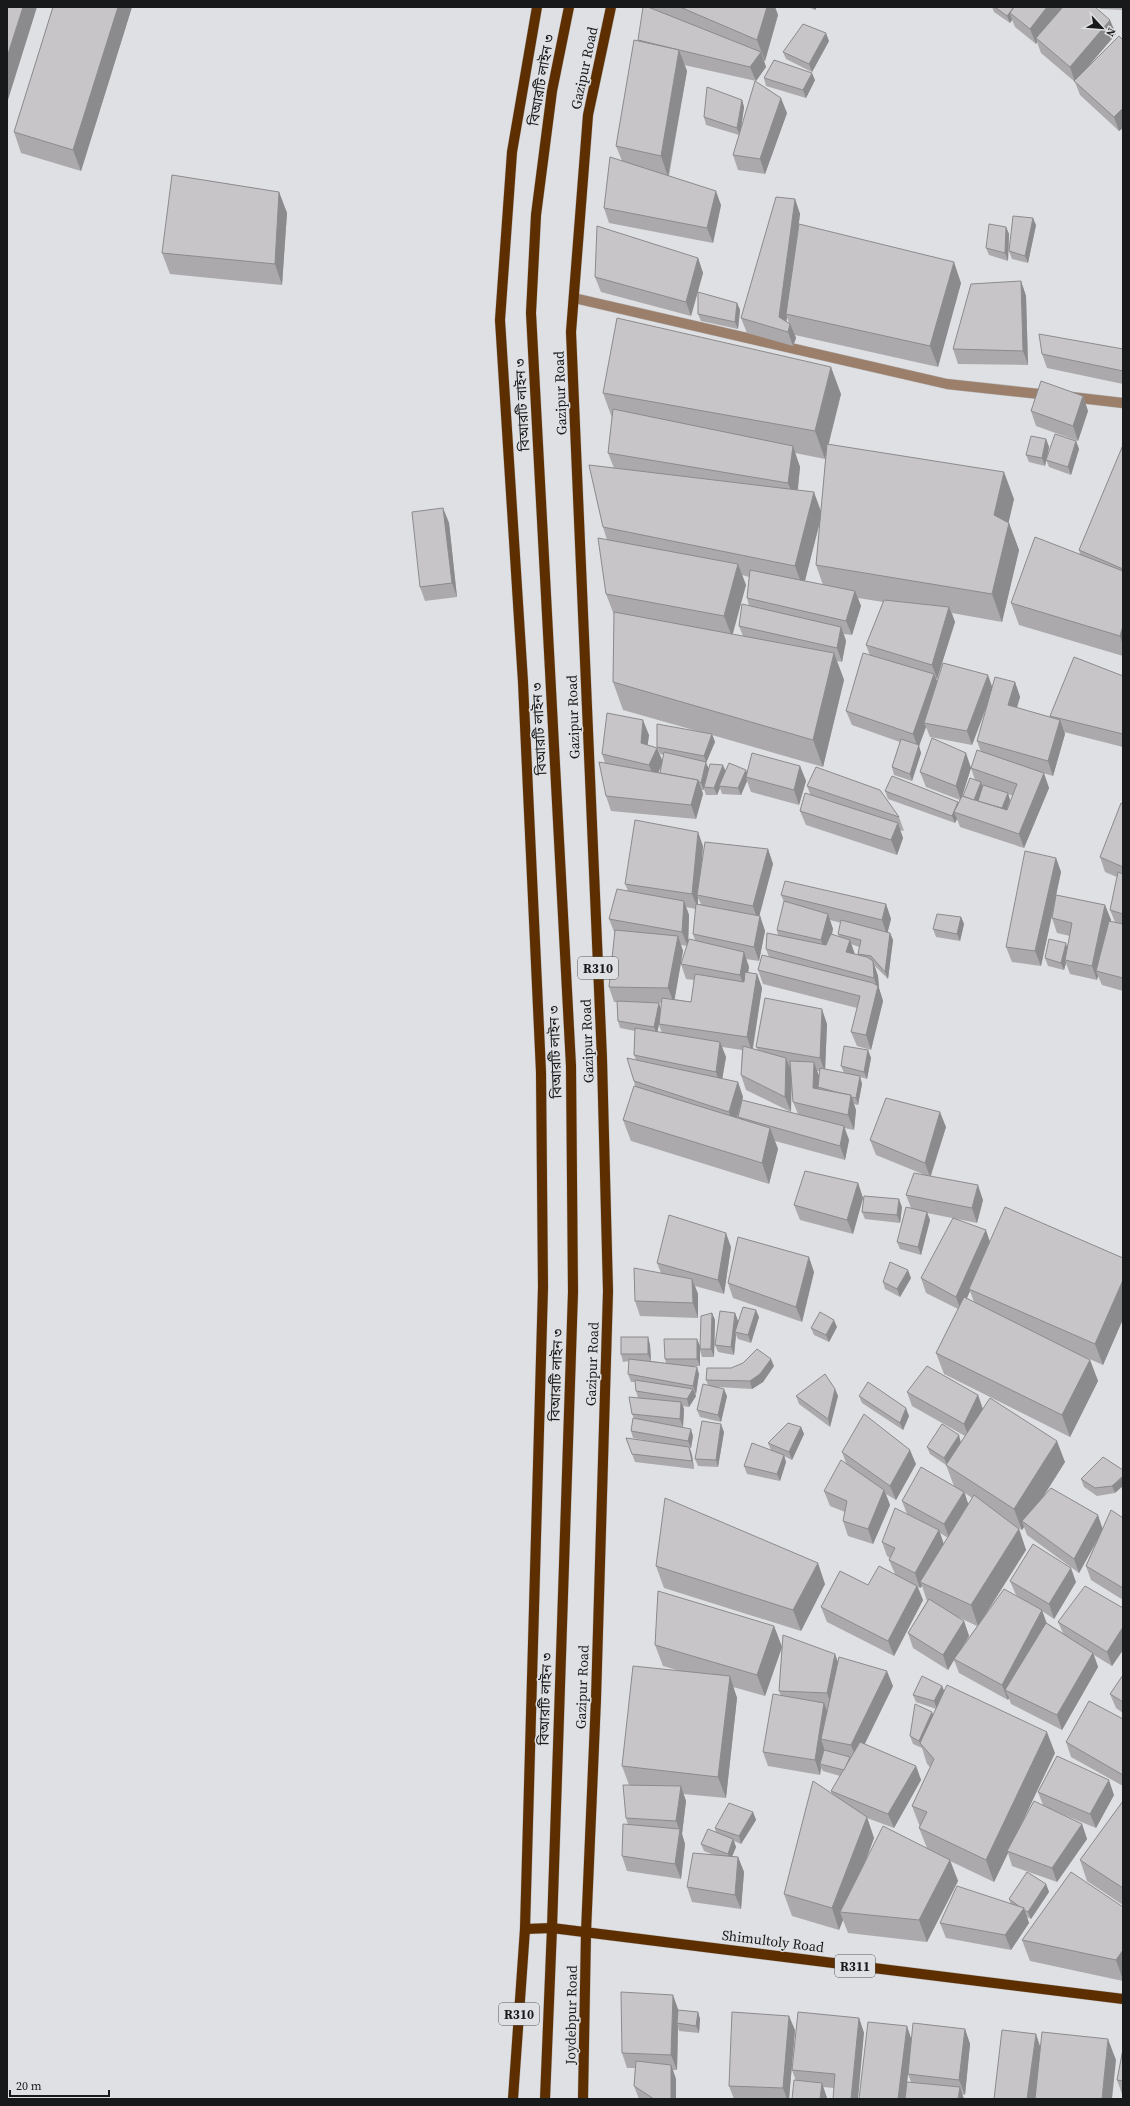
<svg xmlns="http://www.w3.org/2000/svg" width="1130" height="2106" font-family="'Source Serif 4','Noto Sans Bengali',serif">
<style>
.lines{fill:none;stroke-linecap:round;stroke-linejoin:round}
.minor-casing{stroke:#bbbcbf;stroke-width:11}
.major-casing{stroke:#bbbcbf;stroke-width:11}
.minor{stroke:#9b7f6a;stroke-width:10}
.major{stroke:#5d2f00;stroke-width:10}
.wall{fill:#aba9ac;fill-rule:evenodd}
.shaded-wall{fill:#8b8a8c}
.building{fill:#c7c5c8;stroke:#8b8a8c}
.labels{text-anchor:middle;stroke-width:3;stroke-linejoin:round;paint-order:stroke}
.shield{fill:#dfe0e3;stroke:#545556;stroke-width:1}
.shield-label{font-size:13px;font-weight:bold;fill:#18191a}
.street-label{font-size:14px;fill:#18191a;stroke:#dfe0e3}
</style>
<rect width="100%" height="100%" fill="#dfe0e3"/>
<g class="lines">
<defs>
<g id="minor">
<polyline points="574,298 947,384 1049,395"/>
<polyline points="1071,397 1123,403"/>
</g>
<g id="major">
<polyline points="525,1929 552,1928 1123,1999"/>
<polyline points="513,2099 525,1929 543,1287 541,1072 523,682 500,320 512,152 537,7"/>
<polyline points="545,2099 552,1928 573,1292 571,1066 531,313 536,215 552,91 569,7"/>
<polyline points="583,2099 586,1932 596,1699 608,1291 602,1059 571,332 588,115 611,7"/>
</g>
</defs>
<use href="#minor" class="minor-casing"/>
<use href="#major" class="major-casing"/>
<use href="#minor" class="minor"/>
<use href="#major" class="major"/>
</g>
<g class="wall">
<polygon points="53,7 132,7 81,171 21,153 14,132"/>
<polygon points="650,7 775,7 778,15 765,61 764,61 766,67 756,81 684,65 687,71 669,176 721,205 713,243 609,223 604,208 622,161 616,146 638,41 651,8"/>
<polygon points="808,7 817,7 815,10"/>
<polygon points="992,7 1063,7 1116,34 1083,72 1123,40 1123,128 1119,131 1080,95 1075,82 1041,53 1037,42 1036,44 1015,27 1012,20 1010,23 994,12"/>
<polygon points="1099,7 1123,7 1123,10 1100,9"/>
<polygon points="829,41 812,72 786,59 783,52"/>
<polygon points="764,78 815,80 806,98 766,86"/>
<polygon points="742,100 744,107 741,128 787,113 765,174 738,170 733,155 739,135 706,125 704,117"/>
<polygon points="279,192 287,213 282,285 170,274 162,253"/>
<path d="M 795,199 L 800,214 L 795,255 L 961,283 L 938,367 L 795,335 L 796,338 L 793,346 L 747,333 L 741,318 ZM 787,317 L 789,323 L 786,321 Z"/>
<polygon points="1036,225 1028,263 1012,259 1009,251"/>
<polygon points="1006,227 1009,234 1008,261 989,255 986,248"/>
<polygon points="698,258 703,273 691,316 601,292 595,277"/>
<polygon points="1021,281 1026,296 1028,365 958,364 953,349"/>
<polygon points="737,303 740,310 738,329 701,321 698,314"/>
<polygon points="1123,349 1123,384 1047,368 1042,354"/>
<path d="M 603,393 L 841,394 L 828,444 L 1014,499 L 1008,522 L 1009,523 L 1019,550 L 1002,622 L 952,613 L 955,622 L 937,679 L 936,679 L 937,681 L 992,687 L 1015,682 L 1020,697 L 1017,708 L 1051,717 L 1050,716 L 1123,676 L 1123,747 L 1064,732 L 1065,734 L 1053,776 L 1043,773 L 1049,788 L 1024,848 L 960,827 L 957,819 L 955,823 L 888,799 L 885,791 L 958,802 L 958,804 L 960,800 L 926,787 L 920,772 L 971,767 L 981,752 L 977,741 L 987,706 L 972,745 L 930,737 L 926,727 L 919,746 L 921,753 L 912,781 L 894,775 L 892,767 L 900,742 L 852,725 L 846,711 L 870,656 L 866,645 L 883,602 L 858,598 L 861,606 L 852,635 L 844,634 L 846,641 L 842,662 L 837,661 L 844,680 L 823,767 L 712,735 L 715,742 L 706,763 L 709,769 L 726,772 L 747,772 L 800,766 L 806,781 L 799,805 L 751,792 L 747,781 L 741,795 L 722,794 L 720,788 L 717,795 L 706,795 L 704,789 L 704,790 L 702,790 L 703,794 L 696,819 L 611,811 L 606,796 L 605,763 L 602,754 L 649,735 L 647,745 L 657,748 L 662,761 L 664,755 L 660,754 L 657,747 L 704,733 L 623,710 L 613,682 L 614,615 L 606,594 L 607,540 L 603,527 L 614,468 L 608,453 L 612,418 ZM 826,452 L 821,511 L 798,490 L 800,467 L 795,453 L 825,459 ZM 820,520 L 816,565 L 823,585 L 805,581 ZM 742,575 L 749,577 L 747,598 L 749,606 L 739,626 L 743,636 L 732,634 L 746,585 ZM 661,765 L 660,773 L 658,772 ZM 971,768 L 975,780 L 963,796 L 962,796 ZM 1008,794 L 1013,796 L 1007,810 L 1010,800 Z"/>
<polygon points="1083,396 1088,411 1078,441 1036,426 1031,411"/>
<polygon points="1046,439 1049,447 1045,466 1029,462 1026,455"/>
<polygon points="1076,441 1079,449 1071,475 1049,467 1046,460"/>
<polygon points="1123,445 1123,656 1019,625 1011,603 1080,554 1079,550"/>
<polygon points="443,508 449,523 457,597 425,601 420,587"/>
<polygon points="807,786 899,817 904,831 900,830 903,838 897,855 806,825 800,811 810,794"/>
<polygon points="1123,804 1123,991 1102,985 1098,976 1097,980 1070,974 1066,963 1064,970 1048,966 1045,958 1067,947 1070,936 1057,933 1052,918 1054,907 1041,966 1012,962 1006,947 1056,858 1061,872 1056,895 1105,905 1111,920 1110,921 1115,922 1110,910 1117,877 1105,872 1100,857"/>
<path d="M 703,846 L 701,867 L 768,849 L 773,864 L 759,916 L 760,916 L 765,931 L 759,961 L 746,959 L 749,967 L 748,973 L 757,974 L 762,988 L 753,1049 L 758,1050 L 756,1047 L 827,1024 L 825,1069 L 844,1073 L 841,1066 L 868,1050 L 871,1058 L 867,1079 L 860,1077 L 862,1084 L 858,1105 L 854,1104 L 856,1110 L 854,1130 L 844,1128 L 849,1140 L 845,1160 L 775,1141 L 778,1149 L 769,1184 L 631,1141 L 623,1120 L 635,1086 L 634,1081 L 636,1060 L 634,1055 L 635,1031 L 620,1028 L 618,1021 L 617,1002 L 614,1002 L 609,987 L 615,934 L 609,919 L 628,891 L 625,884 ZM 698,898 L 701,904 L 698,904 ZM 686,907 L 696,909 L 693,934 L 695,940 L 688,944 L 689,915 ZM 681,945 L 687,946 L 681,964 L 686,979 L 694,980 L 691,1002 L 674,999 L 683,951 ZM 641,1002 L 662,1003 L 661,1009 L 659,1003 ZM 659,1025 L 662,1033 L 657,1032 ZM 722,1047 L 742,1050 L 741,1075 L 746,1090 L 791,1112 L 791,1081 L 793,1102 L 798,1114 L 742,1100 L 743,1097 L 738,1082 L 722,1079 L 726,1057 ZM 817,1071 L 820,1071 L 819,1082 L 819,1076 Z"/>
<path d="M 781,895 L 886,904 L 891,919 L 887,932 L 890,933 L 893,940 L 888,979 L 874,965 L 878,976 L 879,988 L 883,1001 L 871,1050 L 857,1046 L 851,1032 L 857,1008 L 763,984 L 758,970 L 769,957 L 766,949 L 778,935 L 777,930 L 784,902 ZM 830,920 L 841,923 L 838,934 L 839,937 L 832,935 L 833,929 ZM 851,944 L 859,947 L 858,954 L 858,955 L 855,954 Z"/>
<polygon points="961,917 964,924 960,941 936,937 933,929"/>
<polygon points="946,1127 931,1176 983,1200 977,1223 927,1213 930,1220 921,1255 900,1249 897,1242 911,1208 906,1195 925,1175 876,1155 870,1140"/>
<polygon points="858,1183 863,1198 853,1234 800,1220 794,1205"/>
<polygon points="902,1207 900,1223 865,1219 862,1212"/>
<path d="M 990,1241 L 1123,1258 L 1123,1319 L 1103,1365 L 1085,1357 L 1090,1360 L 1098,1381 L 1070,1437 L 944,1374 L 936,1353 L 958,1309 L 926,1293 L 921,1278 ZM 970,1291 L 974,1302 L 967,1298 Z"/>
<polygon points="731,1247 724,1294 695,1286 698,1294 698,1318 640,1316 635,1301 661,1273 657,1263"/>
<polygon points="814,1272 802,1322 733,1298 728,1283"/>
<polygon points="911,1278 900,1297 885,1289 883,1282"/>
<polygon points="712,1313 715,1320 714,1357 702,1357 700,1350 700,1366 694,1366 699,1374 696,1394 695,1393 696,1396 689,1407 683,1406 684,1409 683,1427 693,1436 691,1448 690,1448 692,1455 694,1469 635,1462 626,1438 670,1445 633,1438 631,1431 634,1418 632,1414 638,1398 636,1391 635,1382 631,1382 628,1374 629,1361 623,1362 621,1354 648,1337 650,1345 651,1361 666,1363 665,1359 700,1346"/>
<polygon points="735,1313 738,1321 738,1323 759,1317 751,1343 738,1339 736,1335 734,1355 718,1352 715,1345"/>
<polygon points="837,1327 829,1342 814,1335 811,1328"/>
<polygon points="774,1366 763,1382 752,1389 717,1387 727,1396 721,1422 700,1417 697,1410 708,1385 706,1380 731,1368"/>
<polygon points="835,1389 838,1396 830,1427 799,1404 796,1396"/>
<path d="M 907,1392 L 978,1395 L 983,1409 L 1065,1462 L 1041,1500 L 1103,1529 L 1123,1518 L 1123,1600 L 1091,1580 L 1086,1566 L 1098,1538 L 1079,1573 L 1027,1535 L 1024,1527 L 1022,1530 L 1011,1524 L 1019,1529 L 1026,1550 L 986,1614 L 1023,1600 L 1016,1595 L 1010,1581 L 1076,1582 L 1054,1619 L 1042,1611 L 1047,1623 L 1063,1633 L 1058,1622 L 1123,1608 L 1123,1650 L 1112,1666 L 1094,1655 L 1098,1667 L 1062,1730 L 1011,1704 L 1009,1698 L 1008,1700 L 959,1673 L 954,1660 L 948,1670 L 913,1648 L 908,1633 L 927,1601 L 922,1586 L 920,1588 L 918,1587 L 923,1600 L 894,1656 L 827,1622 L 821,1607 L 895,1574 L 889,1560 L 890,1558 L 887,1556 L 882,1542 L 907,1514 L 902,1501 L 954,1486 L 946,1465 L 930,1454 L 927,1447 L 961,1442 L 965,1436 L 912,1406 ZM 965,1493 L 972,1498 L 968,1504 ZM 940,1533 L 948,1538 L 944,1544 ZM 956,1616 L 977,1626 L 964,1645 L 969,1636 L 964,1621 Z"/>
<polygon points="859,1396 909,1416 903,1430 862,1403"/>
<polygon points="801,1427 804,1434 792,1460 784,1456 786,1462 780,1481 747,1474 744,1466 771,1450 768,1443"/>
<polygon points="724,1432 718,1467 698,1466 695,1459"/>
<polygon points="842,1452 916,1464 896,1500 886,1494 890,1505 873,1544 848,1536 843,1521 845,1512 830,1506 824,1491 846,1463"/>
<polygon points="1103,1457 1115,1493 1097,1496 1084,1487 1081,1479"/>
<polygon points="656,1566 825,1584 801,1631 664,1588"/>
<polygon points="774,1626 782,1647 835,1654 838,1662 893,1686 864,1744 916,1766 921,1780 894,1828 867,1818 874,1838 865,1863 927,1848 919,1828 920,1827 912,1806 930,1767 927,1764 922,1748 913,1744 910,1736 933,1715 936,1709 916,1702 913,1695 942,1686 944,1691 1055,1753 1019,1829 1043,1805 1038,1792 1114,1795 1096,1828 1057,1812 1082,1824 1087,1839 1057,1882 1012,1866 1008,1853 994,1882 950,1861 958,1881 927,1942 848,1933 843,1920 839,1930 792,1916 784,1894 832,1794 831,1791 840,1776 823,1771 821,1768 820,1775 768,1766 763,1752 781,1696 779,1691 782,1647 765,1696 733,1687 737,1698 726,1798 683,1794 686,1801 682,1834 685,1844 681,1879 627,1871 622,1856 628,1825 626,1818 629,1785 622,1766 680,1671 663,1666 655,1645"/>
<polygon points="1123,1675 1123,1713 1116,1708 1110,1694"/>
<polygon points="1123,1719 1123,1786 1071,1757 1066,1742"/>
<polygon points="1123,1801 1123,1905 1087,1881 1080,1860"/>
<polygon points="753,1812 756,1820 741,1844 734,1841 736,1847 732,1857 738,1857 744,1872 741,1909 692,1902 687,1887 714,1855 704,1851 701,1844 716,1833 715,1828"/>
<polygon points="1046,1884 1049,1892 1031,1919 1027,1917 1029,1923 1011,1950 946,1938 940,1923 1011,1904 1009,1899"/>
<polygon points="1123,1907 1123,1981 1030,1961 1022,1940"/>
<polygon points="678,2010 698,2012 700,2019 699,2033 679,2031 678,2027 677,2070 673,2070 676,2079 676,2099 639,2099 634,2086 635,2068 627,2068 622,2053"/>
<polygon points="859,2018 864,2033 834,2088 823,2087 827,2098 796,2081 792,2070"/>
<path d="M 965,2029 L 970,2044 L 965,2095 L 962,2094 L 964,2099 L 859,2099 L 911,2039 ZM 908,2074 L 911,2082 L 907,2082 Z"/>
<polygon points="795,2030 789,2099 734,2099 729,2086"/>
<polygon points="1123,2049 1123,2094 1122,2094 1117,2080"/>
</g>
<g class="shaded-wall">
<polygon points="23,7 37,7 7,103 7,57"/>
<polygon points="118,7 132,7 81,171 73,150"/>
<polygon points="767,7 775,7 778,15 765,61 757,40"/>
<polygon points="814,7 817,7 815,10"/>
<polygon points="1047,7 1063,7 1036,38 1037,42 1036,44 1030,29"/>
<polygon points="1010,13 1012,20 1010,23 1007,16"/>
<polygon points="1110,20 1116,34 1075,82 1070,67"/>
<polygon points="826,33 829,41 812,72 809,64"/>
<polygon points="679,50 687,71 668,177 661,156"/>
<polygon points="761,52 766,67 756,81 750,67"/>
<polygon points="812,73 815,80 806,98 803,90"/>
<polygon points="781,98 787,113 765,174 760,159"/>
<polygon points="742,100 744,107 740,136 737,128"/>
<polygon points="1123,108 1123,128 1119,131 1114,117"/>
<polygon points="716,191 721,205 713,243 707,228"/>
<polygon points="279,192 287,213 282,285 275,264"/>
<polygon points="795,199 800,214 787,314 786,314 787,317 785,331 779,317"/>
<polygon points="1033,218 1036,225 1028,263 1025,256"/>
<polygon points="1006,227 1009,234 1008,261 1005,253"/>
<polygon points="698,258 703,273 691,316 686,302"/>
<polygon points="954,262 961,283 938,367 930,346"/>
<polygon points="1021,281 1026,296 1028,365 1023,351"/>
<polygon points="737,303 740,310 738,329 735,322"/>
<polygon points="790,324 796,338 793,346 788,332"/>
<polygon points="831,367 841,394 825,459 815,431"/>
<polygon points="1083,396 1088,411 1078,441 1073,426"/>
<polygon points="1046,439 1049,447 1045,466 1042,458"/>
<polygon points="1076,441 1079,449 1071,475 1068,467"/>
<polygon points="793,446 800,467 796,504 788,483"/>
<polygon points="1004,472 1014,499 1004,543 994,515"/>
<polygon points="814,492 822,514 803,588 795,566"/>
<polygon points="443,508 449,523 457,597 452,583"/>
<polygon points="1009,523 1019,550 1002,622 992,594"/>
<polygon points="738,564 746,585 732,637 724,616"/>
<polygon points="855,591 861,606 852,635 846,621"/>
<polygon points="949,607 955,622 937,679 932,665"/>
<polygon points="1123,626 1123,646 1120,636"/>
<polygon points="841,627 846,641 842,662 837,648"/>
<polygon points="834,653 844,680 823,767 813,740"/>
<polygon points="934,674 940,688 924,723 926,727 919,746 921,753 912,781 910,774 918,748 913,734"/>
<polygon points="988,675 993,689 972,745 967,731"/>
<polygon points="1015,682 1020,697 1013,720 1008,705"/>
<polygon points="643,720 649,735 646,758 641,743"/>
<polygon points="1060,720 1065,734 1053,776 1048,761"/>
<polygon points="712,734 715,742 706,763 709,769 704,787 704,790 701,783 706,762 704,756"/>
<polygon points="657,748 663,762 655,780 649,765"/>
<polygon points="966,753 971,768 961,800 956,786"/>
<polygon points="723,765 726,772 719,786 720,788 717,795 714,788"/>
<polygon points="800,766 806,781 799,805 794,790"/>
<polygon points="746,770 749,777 746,777 747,781 741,795 738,788"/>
<polygon points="1044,773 1049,788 1024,848 1019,834"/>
<polygon points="698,780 703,794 696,819 691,805"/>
<polygon points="981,782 983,789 979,803 974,800"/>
<polygon points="1008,793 1010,800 1004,818 1001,810"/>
<polygon points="958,802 960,809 954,812 957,819 955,823 952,816"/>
<polygon points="898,823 903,838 897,855 891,840"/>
<polygon points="698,832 703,846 699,895 697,895 698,898 698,909 692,894"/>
<polygon points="768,849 773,864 758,921 753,906"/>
<polygon points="1056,858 1061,872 1041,966 1035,951"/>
<polygon points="684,901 689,915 688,947 682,932"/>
<polygon points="886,904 891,919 887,935 882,920"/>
<polygon points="1105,905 1111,920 1099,972 1096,971 1098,976 1097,980 1092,966"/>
<polygon points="828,914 833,929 826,954 821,940"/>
<polygon points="760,916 765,931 759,961 754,947"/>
<polygon points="961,917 964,924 960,941 957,934"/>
<polygon points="890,933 893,940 888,979 885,972"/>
<polygon points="678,936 683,951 674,1003 668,988"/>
<polygon points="850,940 855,955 846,952"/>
<polygon points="1066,943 1068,950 1065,960 1066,963 1064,970 1061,963"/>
<polygon points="744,952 749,967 745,990 740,975"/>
<polygon points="873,961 878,976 879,988 883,1001 871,1050 866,1035 877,988 874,978"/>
<polygon points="757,974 762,988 752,1052 747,1037"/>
<polygon points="659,1003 661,1011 657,1035 654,1027"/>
<polygon points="822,1009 827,1024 825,1072 820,1058"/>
<polygon points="720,1042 726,1057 721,1086 716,1072"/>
<polygon points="868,1050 871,1058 867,1079 864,1072"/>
<polygon points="786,1058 792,1073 791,1112 785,1097"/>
<polygon points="814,1062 819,1076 818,1102 813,1088"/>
<polygon points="860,1076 862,1084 858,1105 856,1098"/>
<polygon points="738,1082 743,1097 734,1126 729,1112"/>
<polygon points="851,1095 856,1110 854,1130 848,1115"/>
<polygon points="940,1112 946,1127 930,1177 925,1163"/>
<polygon points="844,1126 849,1140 845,1160 840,1146"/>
<polygon points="770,1128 778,1149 769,1184 762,1163"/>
<polygon points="858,1183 863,1198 853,1234 847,1220"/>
<polygon points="978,1185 983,1200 977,1223 972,1208"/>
<polygon points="899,1199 902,1207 900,1223 897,1215"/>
<polygon points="927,1212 930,1220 921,1255 918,1247"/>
<polygon points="986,1230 991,1245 969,1289 970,1291 961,1311 956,1297"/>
<polygon points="726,1233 731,1247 724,1294 718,1280"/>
<polygon points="809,1257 814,1272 802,1322 796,1307"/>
<polygon points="908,1270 911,1278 900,1297 897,1289"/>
<polygon points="692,1279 698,1294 698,1318 693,1303"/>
<polygon points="1123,1280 1123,1319 1103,1365 1095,1344"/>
<polygon points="756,1310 759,1317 751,1343 748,1335"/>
<polygon points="712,1313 715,1320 714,1357 711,1349"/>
<polygon points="735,1313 738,1321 737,1332 735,1332 736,1335 734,1355 731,1347"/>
<polygon points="834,1320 837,1327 829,1342 826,1335"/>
<polygon points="648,1337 650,1345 651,1361 648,1354"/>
<polygon points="697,1339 700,1346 700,1366 697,1359"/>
<polygon points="771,1359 774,1366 763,1382 752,1389 750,1381"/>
<polygon points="1090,1360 1098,1381 1070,1437 1062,1415"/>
<polygon points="697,1367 699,1374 696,1394 693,1386"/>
<polygon points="693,1389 696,1396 689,1407 687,1399"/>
<polygon points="724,1389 727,1396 721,1422 718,1415"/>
<polygon points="835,1389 838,1396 830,1427 828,1419"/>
<polygon points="978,1395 983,1410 969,1438 964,1424"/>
<polygon points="681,1402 684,1409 683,1427 680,1419"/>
<polygon points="906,1408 909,1416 903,1430 900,1423"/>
<polygon points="721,1424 724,1432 718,1467 716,1460"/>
<polygon points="801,1427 804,1434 792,1460 789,1452"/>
<polygon points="691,1429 693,1436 691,1448 688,1441"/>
<polygon points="959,1435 961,1443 947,1465 944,1458"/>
<polygon points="1057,1441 1065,1462 1026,1524 1022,1521 1024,1527 1022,1530 1014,1509"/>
<polygon points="689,1447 692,1455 694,1469 692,1461"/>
<polygon points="910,1450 916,1464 896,1500 890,1486"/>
<polygon points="784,1455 786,1462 780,1481 777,1474"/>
<polygon points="1123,1476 1123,1486 1115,1493 1112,1486"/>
<polygon points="884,1490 890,1505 873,1544 868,1529"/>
<polygon points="964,1492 969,1506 949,1538 944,1524"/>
<polygon points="1098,1515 1103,1530 1079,1573 1074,1559"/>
<polygon points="1019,1529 1026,1550 978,1626 971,1605"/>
<polygon points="939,1530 944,1545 920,1582 922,1586 920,1588 915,1573"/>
<polygon points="818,1563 825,1584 801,1631 793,1610"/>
<polygon points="1071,1568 1076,1582 1054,1619 1049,1604"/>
<polygon points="917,1586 923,1600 894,1656 888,1641"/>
<polygon points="1042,1610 1047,1625 1005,1690 1009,1698 1008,1700 1002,1685"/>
<polygon points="964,1621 969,1636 955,1659 954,1659 954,1660 948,1670 943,1655"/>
<polygon points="774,1626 782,1647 765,1696 757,1675"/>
<polygon points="1123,1627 1123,1650 1112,1666 1107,1652"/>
<polygon points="1093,1653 1098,1667 1062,1730 1057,1715"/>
<polygon points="835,1654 840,1669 832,1708 827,1693"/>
<polygon points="887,1671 893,1686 857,1760 851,1745"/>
<polygon points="730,1676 737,1698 726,1798 718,1777"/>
<polygon points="942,1686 945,1693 937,1709 934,1701"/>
<polygon points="824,1703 829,1717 821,1739 824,1748 822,1764 820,1764 821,1768 820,1775 815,1760"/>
<polygon points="932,1712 935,1719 920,1743 922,1748 919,1741"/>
<polygon points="1047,1732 1055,1753 1008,1852 1007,1851 1008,1853 994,1882 986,1860"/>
<polygon points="916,1766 921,1780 894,1828 888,1814"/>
<polygon points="1109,1780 1114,1795 1096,1828 1090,1814"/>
<polygon points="681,1786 686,1801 682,1834 685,1844 681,1879 675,1864 680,1831 676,1821"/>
<polygon points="753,1812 756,1820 741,1844 739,1836"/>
<polygon points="867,1817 874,1838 846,1913 840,1912 843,1920 839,1930 832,1908"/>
<polygon points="1082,1824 1087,1839 1057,1882 1052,1868"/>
<polygon points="733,1839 736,1847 730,1861 728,1854"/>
<polygon points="738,1857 744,1872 741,1909 735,1895"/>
<polygon points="950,1860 958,1881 927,1942 919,1920"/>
<polygon points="1046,1884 1049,1892 1031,1919 1028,1912"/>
<polygon points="1024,1908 1029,1923 1011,1950 1005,1935"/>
<polygon points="1123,1950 1123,1980 1116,1960"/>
<polygon points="673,1995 678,2009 678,2024 677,2023 678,2027 677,2070 671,2055"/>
<polygon points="698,2012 700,2019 699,2033 696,2026"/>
<polygon points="789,2016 795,2030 789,2099 787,2099 783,2088"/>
<polygon points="859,2018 864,2033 858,2099 851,2099"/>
<polygon points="907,2026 912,2041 905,2099 898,2099"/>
<polygon points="965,2029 970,2044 965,2095 959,2080"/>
<polygon points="1036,2034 1043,2055 1038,2099 1027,2099"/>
<polygon points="1108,2039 1116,2060 1112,2099 1102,2099"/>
<polygon points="671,2065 676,2079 676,2099 671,2099"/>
<polygon points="822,2083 827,2098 827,2099 820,2099"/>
<polygon points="960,2087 964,2099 958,2099"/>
</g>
<g class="building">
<polygon points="7,7 23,7 7,57"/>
<polygon points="53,7 118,7 73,150 14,132"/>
<polygon points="643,7 648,7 761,52 750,67 638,40"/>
<polygon points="680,7 767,7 757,40"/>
<polygon points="995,7 1014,7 1007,16"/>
<polygon points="1014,7 1047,7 1030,29 1010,13"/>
<polygon points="1063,7 1095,7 1110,20 1070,67 1036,38"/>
<polygon points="803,24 826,33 809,64 783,52"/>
<polygon points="1119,36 1123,40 1123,108 1114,117 1074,81"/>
<polygon points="634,40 679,50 661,156 616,146"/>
<polygon points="774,60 812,73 803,90 764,78"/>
<polygon points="755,81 781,98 760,159 733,155"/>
<polygon points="707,87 742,100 737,128 704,117"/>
<polygon points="610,157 716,191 707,228 604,208"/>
<polygon points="172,175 279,192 275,264 162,253"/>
<polygon points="776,197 795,199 779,317 790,324 788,332 741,318"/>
<polygon points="1013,216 1033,218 1025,256 1009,251"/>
<polygon points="799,224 954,262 930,346 786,314"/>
<polygon points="989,224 1006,227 1005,253 986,248"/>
<polygon points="597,226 698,258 686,302 595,277"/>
<polygon points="1021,281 1023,351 953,349 971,284"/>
<polygon points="698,292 737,303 735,322 698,314"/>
<polygon points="617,318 831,367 815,431 603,393"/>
<polygon points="1039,334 1123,349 1123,371 1042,354"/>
<polygon points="1041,381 1083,396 1073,426 1031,411"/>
<polygon points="613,409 793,446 788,483 608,453"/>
<polygon points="1055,434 1076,441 1068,467 1046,460"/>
<polygon points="1031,436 1046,439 1042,458 1026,455"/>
<polygon points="827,444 1004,472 994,515 1009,523 992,594 816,565"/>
<polygon points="1123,445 1123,569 1079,550"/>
<polygon points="589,465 814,492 795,566 603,527"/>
<polygon points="443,508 452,583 420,587 412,512"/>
<polygon points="1035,537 1123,571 1123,626 1120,636 1011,603"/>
<polygon points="598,538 738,564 724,616 606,594"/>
<polygon points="750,570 855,591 846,621 747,598"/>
<polygon points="884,600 949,607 932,665 866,645"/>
<polygon points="742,604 841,627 837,648 739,626"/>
<polygon points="614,612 834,653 813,740 613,682"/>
<polygon points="863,653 934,674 913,734 846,711"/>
<polygon points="1074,657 1123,676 1123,734 1050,716"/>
<polygon points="943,663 988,675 967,731 924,723"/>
<polygon points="995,677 1015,682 1008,705 1060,720 1048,761 977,741"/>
<polygon points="607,713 643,720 641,743 657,748 649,765 602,754"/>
<polygon points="657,724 712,734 704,756 657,747"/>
<polygon points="932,738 966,753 956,786 920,772"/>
<polygon points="901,739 919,745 910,774 892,767"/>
<polygon points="977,750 1044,773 1019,834 954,812 962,796 1007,810 1017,784 971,768"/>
<polygon points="664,752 706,762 701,783 699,782 698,780 660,773"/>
<polygon points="752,753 800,766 794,790 746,777"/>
<polygon points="599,762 698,780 691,805 606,796"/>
<polygon points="729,763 746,770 738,788 719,786"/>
<polygon points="710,764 723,765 714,788 704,787"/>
<polygon points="816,767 880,790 899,817 807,786"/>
<polygon points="892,776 958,802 952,816 885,791"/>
<polygon points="970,778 981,782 974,800 963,796"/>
<polygon points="983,785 1008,793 1002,808 978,801"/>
<polygon points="805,793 898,823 891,840 800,811"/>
<polygon points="1121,803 1123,804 1123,867 1100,857"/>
<polygon points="635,820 698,832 692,894 625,884"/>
<polygon points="705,842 768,849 753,906 697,895"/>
<polygon points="1025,851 1056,858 1035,951 1006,947"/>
<polygon points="1118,872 1123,874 1123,914 1110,910"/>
<polygon points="785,881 886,904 882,920 781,895"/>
<polygon points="617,889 684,901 682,932 609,919"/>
<polygon points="1056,895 1105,905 1092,966 1065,960 1072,923 1052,918"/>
<polygon points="784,901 828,914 821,940 777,930"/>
<polygon points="696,904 760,916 754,947 693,934"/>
<polygon points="937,914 961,917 957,934 933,929"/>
<polygon points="841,920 890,933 885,972 871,956 858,954 861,940 838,934"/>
<polygon points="1109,921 1123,924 1123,978 1096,971"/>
<polygon points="615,930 678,936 668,988 609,987"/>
<polygon points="767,933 826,945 831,934 850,940 846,952 867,957 873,961 874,978 766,949"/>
<polygon points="689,939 744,952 740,975 681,964"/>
<polygon points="1049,939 1066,943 1061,963 1045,958"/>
<polygon points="762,955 873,983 878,986 866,1035 851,1032 860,996 758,970"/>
<polygon points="745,972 757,974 747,1037 659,1024 662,998 691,1002 695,974 744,982"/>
<polygon points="765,998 822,1009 820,1058 756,1047"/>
<polygon points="617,1001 659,1003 654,1027 618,1021"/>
<polygon points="635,1028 720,1042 716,1072 634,1055"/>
<polygon points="743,1046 786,1058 785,1097 741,1075"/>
<polygon points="844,1046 868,1050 864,1072 841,1066"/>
<polygon points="627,1058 738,1082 729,1112 634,1081"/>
<polygon points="790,1061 814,1062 813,1088 851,1095 848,1115 793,1102"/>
<polygon points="820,1068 860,1076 856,1098 851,1097 851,1095 836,1092 818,1087"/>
<polygon points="634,1086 770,1128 762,1163 623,1120"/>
<polygon points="886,1098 940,1112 925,1163 870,1140"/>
<polygon points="742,1100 844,1126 840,1146 738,1117"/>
<polygon points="805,1171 858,1183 847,1220 794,1205"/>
<polygon points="914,1173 978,1185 972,1208 906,1195"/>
<polygon points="864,1196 899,1199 897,1215 862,1212"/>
<polygon points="906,1207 927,1212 918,1247 897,1242"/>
<polygon points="1005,1207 1123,1258 1123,1280 1095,1344 969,1289"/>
<polygon points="669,1215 726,1233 718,1280 657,1263"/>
<polygon points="953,1218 986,1230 956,1297 921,1278"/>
<polygon points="738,1237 809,1257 796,1307 728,1283"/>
<polygon points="890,1262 908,1270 897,1289 883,1282"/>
<polygon points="634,1268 692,1279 693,1303 635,1301"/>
<polygon points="964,1297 1090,1360 1062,1415 936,1353"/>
<polygon points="743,1307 756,1310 748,1335 735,1332"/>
<polygon points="720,1311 735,1313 731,1347 715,1345"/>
<polygon points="820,1312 834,1320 826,1335 811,1328"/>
<polygon points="712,1313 711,1349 700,1349 701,1316"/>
<rect x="621" y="1337" width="27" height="17"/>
<polygon points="664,1339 697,1339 697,1359 665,1359"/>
<polygon points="757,1349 771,1359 760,1374 750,1381 706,1380 707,1368 731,1368 743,1363"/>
<polygon points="629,1359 697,1367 693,1386 628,1374"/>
<polygon points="927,1366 978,1395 964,1424 907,1392"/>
<polygon points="825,1374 835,1389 828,1419 796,1396"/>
<polygon points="635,1380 693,1389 687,1399 636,1391"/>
<polygon points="868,1382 906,1408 900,1423 859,1396"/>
<polygon points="703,1384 724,1389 718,1415 697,1410"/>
<polygon points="629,1397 681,1402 680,1419 632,1414"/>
<polygon points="990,1398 1057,1441 1014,1509 946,1465"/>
<polygon points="864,1414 910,1450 890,1486 842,1452"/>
<polygon points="633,1418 691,1429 688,1441 631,1431"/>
<polygon points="702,1421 721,1424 716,1460 695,1459"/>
<polygon points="788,1423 801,1427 789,1452 768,1443"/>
<polygon points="942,1424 959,1435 944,1458 927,1447"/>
<polygon points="626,1438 689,1447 692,1461 632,1454"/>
<polygon points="752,1443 784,1455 777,1474 744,1466"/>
<polygon points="1103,1457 1123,1470 1123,1476 1112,1486 1095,1488 1081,1479"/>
<polygon points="841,1460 884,1490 868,1529 843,1521 847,1501 824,1491"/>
<polygon points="921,1467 964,1492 944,1524 902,1501"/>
<polygon points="1051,1488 1098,1515 1074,1559 1022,1521"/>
<polygon points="974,1495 1019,1529 971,1605 920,1582"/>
<polygon points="665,1498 818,1563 793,1610 656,1566"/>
<polygon points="895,1508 939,1530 915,1573 889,1560 895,1548 882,1542"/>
<polygon points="1111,1510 1123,1518 1123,1588 1086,1566"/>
<polygon points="1033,1544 1071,1568 1049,1604 1010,1581"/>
<polygon points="879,1566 917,1586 888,1641 821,1607 840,1571 868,1585"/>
<polygon points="1085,1586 1123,1608 1123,1627 1107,1652 1058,1622"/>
<polygon points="1004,1589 1042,1610 1002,1685 954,1659"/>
<polygon points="658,1591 774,1626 757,1675 655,1645"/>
<polygon points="929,1599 964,1621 943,1655 908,1633"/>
<polygon points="1046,1623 1093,1653 1057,1715 1005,1690"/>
<polygon points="783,1635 835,1654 827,1693 779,1691"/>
<polygon points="839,1657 887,1671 851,1745 821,1739"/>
<polygon points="633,1666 730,1676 718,1777 622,1766"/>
<polygon points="1123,1675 1123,1702 1110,1694"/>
<polygon points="922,1676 942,1686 934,1701 913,1695"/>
<polygon points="947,1685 1047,1732 986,1860 919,1828 927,1812 912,1806 934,1759 920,1743"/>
<polygon points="773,1694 824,1703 815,1760 763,1752"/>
<polygon points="1089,1701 1123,1719 1123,1775 1066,1742"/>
<polygon points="915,1704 932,1712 919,1741 910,1736"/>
<polygon points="860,1742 916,1766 888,1814 831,1791"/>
<polygon points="824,1750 850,1757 844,1770 820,1764"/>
<polygon points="1057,1756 1109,1780 1090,1814 1038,1792"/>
<polygon points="813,1781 867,1817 832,1908 784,1894"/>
<polygon points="623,1785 681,1786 676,1821 626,1818"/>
<polygon points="1034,1801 1082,1824 1052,1868 1007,1851"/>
<polygon points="1123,1801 1123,1888 1080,1860"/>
<polygon points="729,1803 753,1812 739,1836 715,1828"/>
<polygon points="623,1824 680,1829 675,1864 622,1856"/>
<polygon points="883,1826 950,1860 919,1920 840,1912"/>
<polygon points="708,1829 733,1839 728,1854 701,1844"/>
<polygon points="693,1853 738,1857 735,1895 687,1887"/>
<polygon points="1027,1872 1046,1884 1028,1912 1024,1910 1024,1908 1020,1907 1009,1899"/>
<polygon points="1071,1872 1123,1907 1123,1950 1116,1960 1022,1940"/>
<polygon points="957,1886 1024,1908 1005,1935 940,1923"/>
<polygon points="621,1992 673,1995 671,2055 622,2053"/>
<polygon points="678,2010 698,2012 696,2026 677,2023"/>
<polygon points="732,2012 789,2016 783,2088 729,2086"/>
<polygon points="798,2012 859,2018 851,2099 833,2099 835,2074 792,2070"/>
<polygon points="868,2022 907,2026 898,2099 859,2099"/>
<polygon points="913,2023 965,2029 959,2080 908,2074"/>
<polygon points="1002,2030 1036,2034 1027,2099 994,2099"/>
<polygon points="1042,2032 1108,2039 1102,2099 1035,2099"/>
<polygon points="1123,2049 1123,2081 1117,2080"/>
<polygon points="636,2061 671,2065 671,2099 654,2099 634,2086"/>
<polygon points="794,2080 822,2083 820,2099 792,2099"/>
<polygon points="907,2082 960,2087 958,2099 905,2099"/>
</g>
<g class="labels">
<g class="shield">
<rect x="578" y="957" width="40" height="22" rx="3"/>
<rect x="835" y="1955" width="40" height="22" rx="3"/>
<rect x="499" y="2003" width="40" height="22" rx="3"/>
</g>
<g class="shield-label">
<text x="598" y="973">R310</text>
<text x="855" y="1971">R311</text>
<text x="519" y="2019">R310</text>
</g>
<g class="street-label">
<text transform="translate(584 68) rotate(-78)" y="5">Gazipur Road</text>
<text transform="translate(541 80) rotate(-80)" y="5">বিআরটি লাইন ৩</text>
<text transform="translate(560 393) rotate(-92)" y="5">Gazipur Road</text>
<text transform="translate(522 405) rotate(-93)" y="5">বিআরটি লাইন ৩</text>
<text transform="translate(573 717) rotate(-92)" y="5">Gazipur Road</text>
<text transform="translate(539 729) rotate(-93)" y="5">বিআরটি লাইন ৩</text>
<text transform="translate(587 1041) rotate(-92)" y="5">Gazipur Road</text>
<text transform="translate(555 1052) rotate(-92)" y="5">বিআরটি লাইন ৩</text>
<text transform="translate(592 1364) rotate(-88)" y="5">Gazipur Road</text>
<text transform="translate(556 1375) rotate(-88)" y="5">বিআরটি লাইন ৩</text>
<text transform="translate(582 1687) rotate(-88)" y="5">Gazipur Road</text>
<text transform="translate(545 1699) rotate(-88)" y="5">বিআরটি লাইন ৩</text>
<text transform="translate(773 1941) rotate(7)" y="5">Shimultoly Road</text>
<text transform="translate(571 2015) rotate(-89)" y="5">Joydebpur Road</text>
</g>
</g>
<rect width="1130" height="2106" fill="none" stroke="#18191a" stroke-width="16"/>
<g transform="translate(1102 28) rotate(116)" stroke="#dfe0e3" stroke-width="3" paint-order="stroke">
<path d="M0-3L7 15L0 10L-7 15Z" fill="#18191a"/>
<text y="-6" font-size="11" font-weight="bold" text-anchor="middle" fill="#18191a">N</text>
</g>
<path d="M10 2090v6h99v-6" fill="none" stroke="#18191a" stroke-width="2"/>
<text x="16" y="2090" font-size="12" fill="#18191a" stroke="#dfe0e3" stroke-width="3" paint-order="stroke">20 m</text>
</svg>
